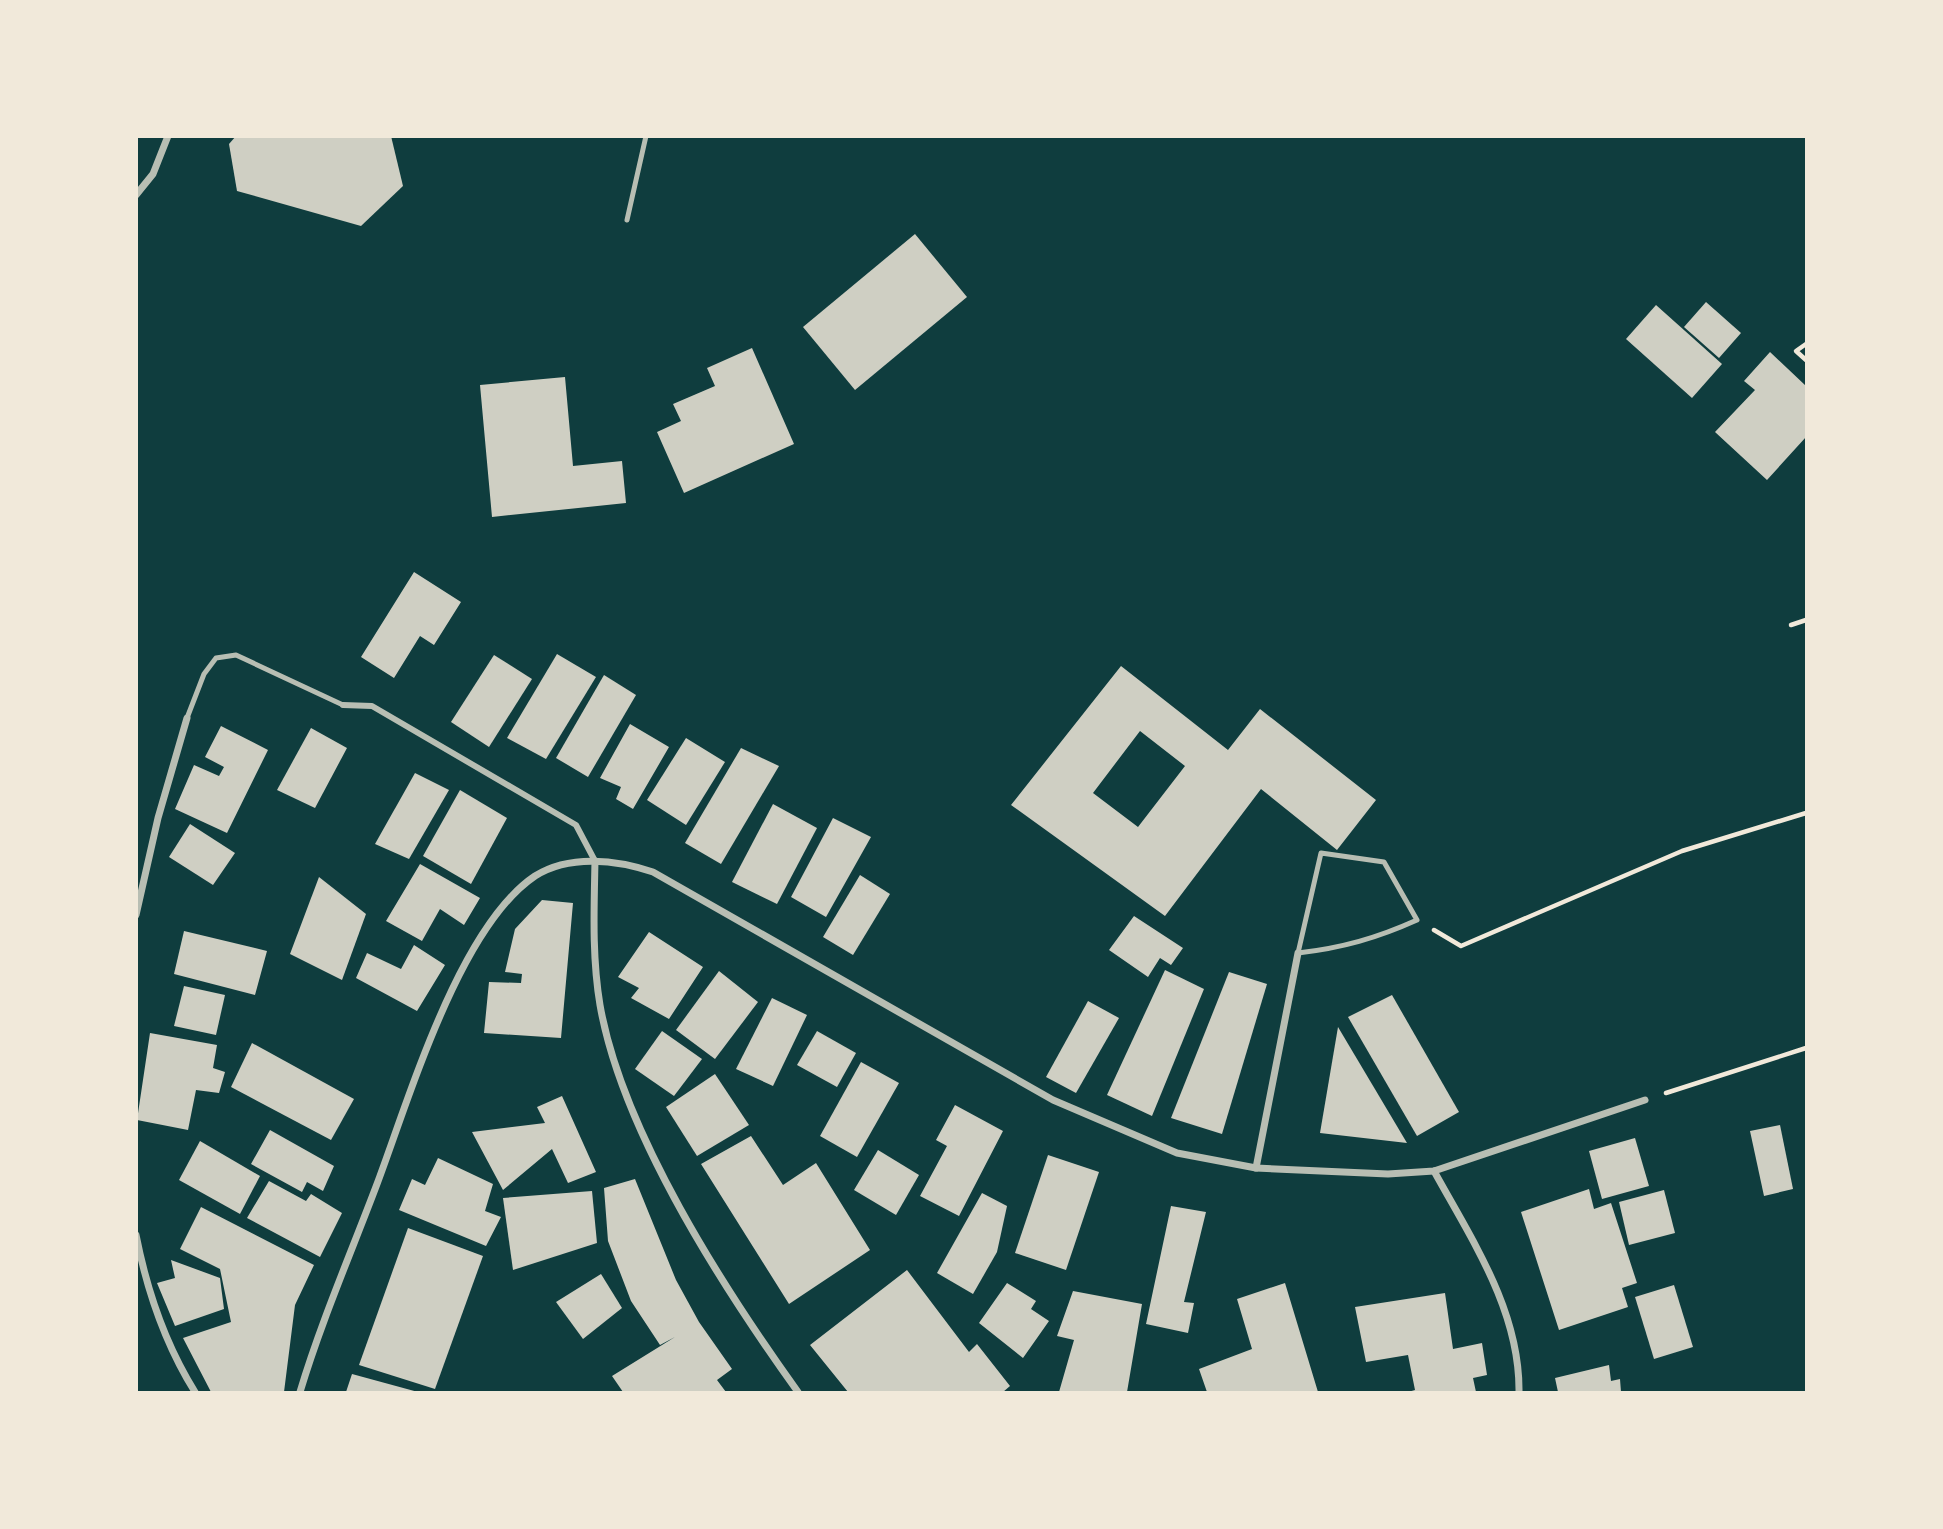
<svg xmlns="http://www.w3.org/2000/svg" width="1943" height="1529" font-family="'Work Sans',sans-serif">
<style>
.building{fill:#cfcfc3;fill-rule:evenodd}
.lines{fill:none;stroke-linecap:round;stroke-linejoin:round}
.path{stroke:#f1e9da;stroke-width:4.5}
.service{stroke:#b8beb3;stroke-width:5}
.pedestrian{stroke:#b8beb3;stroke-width:6}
.minor{stroke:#b8beb3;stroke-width:7}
</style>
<rect width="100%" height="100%" fill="#0f3d3e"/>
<g class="building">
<polygon points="236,136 391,136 403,186 361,226 237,191 229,144"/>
<polygon points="915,234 967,297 855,390 803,327"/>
<polygon points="1706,302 1741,333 1719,358 1684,327"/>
<polygon points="1656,305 1722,364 1692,398 1626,339"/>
<polygon points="752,348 794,444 684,493 657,432 681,421 673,404 715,386 707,368"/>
<polygon points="1770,352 1806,386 1806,437 1767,480 1715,432 1755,390 1744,381"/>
<polygon points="565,377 573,466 622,461 626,503 492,517 480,385"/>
<polygon points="414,572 461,602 434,645 420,636 394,678 361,657"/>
<polygon points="557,654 596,677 546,759 507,738"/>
<polygon points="494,655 532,679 489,747 451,722"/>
<path d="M 1121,666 L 1228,750 L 1260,709 L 1376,800 L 1337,850 L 1261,789 L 1165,916 L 1011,805 ZM 1140,731 L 1185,766 L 1138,827 L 1093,793 Z"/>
<polygon points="604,675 636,695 588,777 556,758"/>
<polygon points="630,724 669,747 633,809 616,799 621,787 600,778"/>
<polygon points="221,726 268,750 227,833 175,809 194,765 219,776 224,767 205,757"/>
<polygon points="311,728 347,748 315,808 277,790"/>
<polygon points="686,738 725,762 686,825 647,800"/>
<polygon points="741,748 779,766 721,864 685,843"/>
<polygon points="415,773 449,790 409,859 375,844"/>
<polygon points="460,790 507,818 471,884 423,856"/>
<polygon points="773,804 817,828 777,904 732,882"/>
<polygon points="833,818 871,837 826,917 791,897"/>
<polygon points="190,824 235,853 213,885 169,857"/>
<polygon points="420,864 480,898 464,925 440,909 422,941 386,921"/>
<polygon points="860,875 890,894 853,955 823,937"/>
<polygon points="319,877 366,914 342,980 290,954"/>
<polygon points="542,900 573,903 561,1038 484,1033 489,982 521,983 522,974 505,972 515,929"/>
<polygon points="1134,916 1183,948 1171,965 1160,958 1148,977 1109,950"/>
<polygon points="184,931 267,951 255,995 174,974"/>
<polygon points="649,932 703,967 669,1019 631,998 639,988 618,977"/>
<polygon points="414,945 445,965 417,1011 356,978 367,953 401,969"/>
<polygon points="1165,970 1204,989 1152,1116 1107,1095"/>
<polygon points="719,971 758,1002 715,1059 676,1030"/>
<polygon points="1229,972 1267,984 1222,1134 1171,1118"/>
<polygon points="184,986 225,995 216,1035 174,1026"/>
<polygon points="1392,995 1459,1112 1417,1136 1348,1017"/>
<polygon points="772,998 807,1015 773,1086 736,1069"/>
<polygon points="1088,1001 1119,1018 1076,1093 1046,1077"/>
<polygon points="1338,1027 1407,1143 1320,1133"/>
<polygon points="662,1031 702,1059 674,1096 635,1069"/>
<polygon points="817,1031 856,1053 837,1087 797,1065"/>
<polygon points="150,1033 217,1045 213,1068 225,1072 219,1093 196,1090 188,1130 137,1120"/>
<polygon points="252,1043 354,1099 331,1140 231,1087"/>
<polygon points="861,1062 899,1083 857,1157 820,1136"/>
<polygon points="715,1074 749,1125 697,1156 666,1107"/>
<polygon points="562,1096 596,1172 568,1183 552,1149 503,1190 472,1132 545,1123 537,1107"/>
<polygon points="955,1105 1003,1131 959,1216 920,1196 947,1146 936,1140"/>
<polygon points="1780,1125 1793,1189 1764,1196 1750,1131"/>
<polygon points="270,1130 334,1166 323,1191 307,1182 302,1192 251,1164"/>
<polygon points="751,1136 783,1185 816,1163 870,1250 789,1304 701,1164"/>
<polygon points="1635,1138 1649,1186 1602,1199 1589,1151"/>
<polygon points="200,1141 260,1176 240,1214 179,1180"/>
<polygon points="878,1150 919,1175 896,1215 854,1190"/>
<polygon points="1048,1155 1099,1172 1066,1270 1015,1253"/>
<polygon points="438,1158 493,1184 485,1211 501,1217 486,1246 399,1210 412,1179 425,1185"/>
<polygon points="635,1179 676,1280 699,1322 732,1369 717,1380 726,1392 623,1392 612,1376 675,1337 660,1345 631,1301 608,1241 604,1188"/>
<polygon points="269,1181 306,1201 311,1194 342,1213 320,1257 247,1218"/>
<polygon points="1589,1189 1594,1209 1611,1203 1637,1283 1622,1288 1628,1307 1559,1330 1521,1212"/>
<polygon points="1664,1190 1675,1233 1629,1245 1619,1202"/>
<polygon points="592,1191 597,1243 513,1270 503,1198"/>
<polygon points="982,1193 1007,1206 997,1252 973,1294 937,1273"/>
<polygon points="1171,1206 1206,1212 1184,1302 1194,1303 1188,1333 1146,1324"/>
<polygon points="201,1207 314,1265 295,1305 284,1392 211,1392 183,1338 231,1322 220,1269 180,1249"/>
<polygon points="408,1228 483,1256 435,1389 359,1365"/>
<polygon points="171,1260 220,1278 224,1309 175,1326 157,1283 175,1278"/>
<polygon points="907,1270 969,1352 977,1344 1010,1386 1003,1392 848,1392 810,1345"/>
<polygon points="601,1274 622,1308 583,1339 556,1302"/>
<polygon points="1007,1283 1036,1301 1031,1309 1049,1321 1023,1358 979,1323"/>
<polygon points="1285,1283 1318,1392 1207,1392 1199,1369 1252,1349 1237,1299"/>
<polygon points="1674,1285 1693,1347 1654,1359 1635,1297"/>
<polygon points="1073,1291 1142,1304 1127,1392 1059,1392 1074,1340 1057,1336"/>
<polygon points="1445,1293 1453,1349 1482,1343 1487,1375 1473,1378 1476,1392 1408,1392 1415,1390 1408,1355 1366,1362 1355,1307"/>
<polygon points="1609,1365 1611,1381 1620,1379 1621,1392 1558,1392 1555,1378"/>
<polygon points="352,1374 418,1392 346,1392"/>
</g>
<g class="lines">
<g class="path">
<polyline points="1806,344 1796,351 1806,360"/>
<polyline points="1791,625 1806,620"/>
<polyline points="1434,930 1461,946 1682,851 1806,813"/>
<polyline points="1666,1093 1806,1048"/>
</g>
<g class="service">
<polyline points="627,220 646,136"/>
<polyline points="187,718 204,674 216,658 236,655 343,705"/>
<path d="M 1321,853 L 1384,862 L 1417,920 C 1377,938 1342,948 1298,953 Z"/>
</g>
<polyline class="pedestrian" points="343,705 372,706 576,825 595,861"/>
<g class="minor">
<polyline points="136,195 153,174 168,136"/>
<path d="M 595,861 C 594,910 592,957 600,1005 C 622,1131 724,1289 798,1392"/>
<polyline points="136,915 158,818 187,718"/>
<polyline points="1256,1168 1298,953"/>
<path d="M 1434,1171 C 1472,1240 1520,1311 1519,1392"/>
<path d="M 136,1235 C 147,1291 165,1344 195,1392"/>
<path d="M 300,1392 C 321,1322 351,1253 377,1184 C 409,1099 459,927 535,876 C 570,854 617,860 653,872 L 1053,1100 L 1177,1153 L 1256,1168 L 1388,1174 L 1434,1171 L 1645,1100"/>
</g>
</g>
<rect width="1943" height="1529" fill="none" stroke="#f1e9da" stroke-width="276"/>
</svg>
